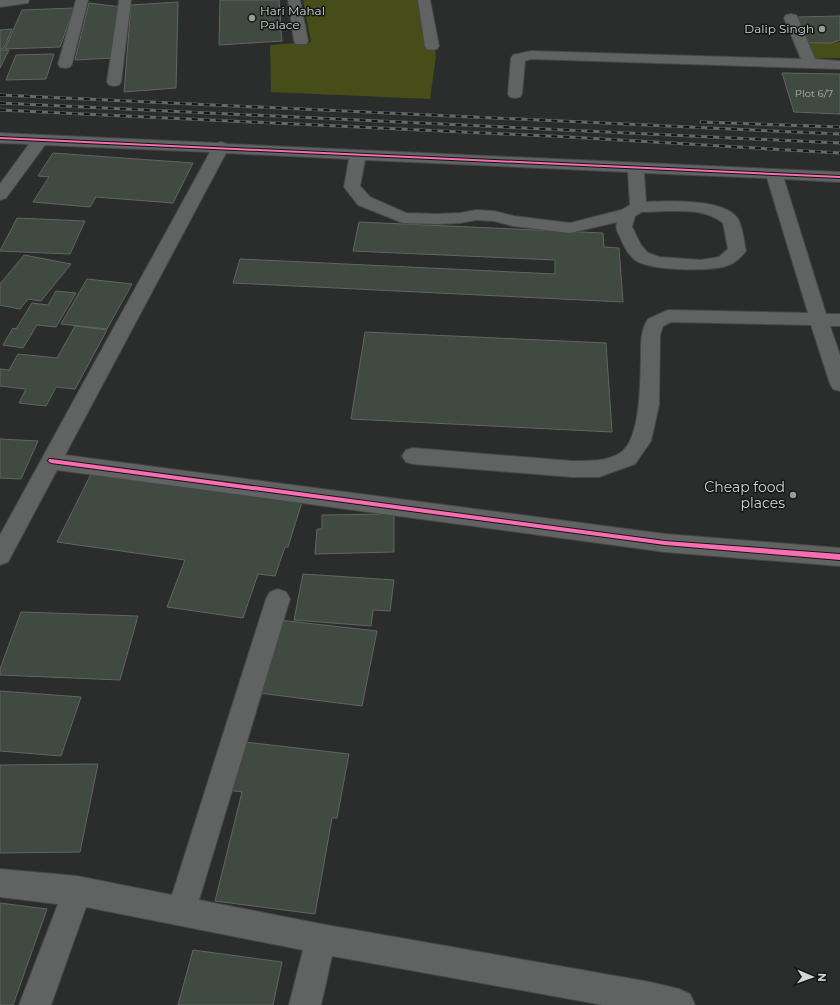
<svg xmlns="http://www.w3.org/2000/svg" width="840" height="1005" font-family="Montserrat,sans-serif">
<style>
.green{fill:#474d19}
.building{fill:#3f4a41;stroke:#636463}
.lines{fill:none;stroke-linecap:round;stroke-linejoin:round}
.minor-casing{stroke:#464847;stroke-width:2}
.minor{fill:#616362;fill-rule:evenodd}
.rail-casing{stroke:#686969;stroke-width:3}
.rail{stroke:#141615;stroke-width:2;stroke-dasharray:6;stroke-linecap:butt}
.cycleway-casing{stroke:#141615;stroke-width:2}
.cycleway{fill:#f96db3;fill-rule:evenodd}
.poi-dot{fill:#999b9a;stroke:#141615;stroke-width:1.5}
.labels{text-anchor:middle;stroke-width:3;stroke-linejoin:round;paint-order:stroke}
.far-number-label{font-size:10px;fill:#afb3b1}
.far-poi-label{font-size:12px;fill:#d4d6d6;stroke:#141615;text-anchor:start}
.poi-label{font-size:14px;fill:#d4d6d6;stroke:#141615;text-anchor:end}
</style>
<rect width="100%" height="100%" fill="#2b2d2c"/>
<g class="green">
<polygon points="303,0 427,0 436,56 430,99 271,92 270,45 311,42"/>
<polygon points="840,42 840,58 815,58 809,44"/>
</g>
<g class="building">
<polygon points="220,0 279,0 282,41 219,45"/>
<polygon points="178,2 176,88 124,92 131,5"/>
<polygon points="89,3 122,7 112,58 75,60"/>
<polygon points="74,8 60,47 5,49 22,10"/>
<polygon points="840,16 840,40 831,43 809,43 798,17"/>
<polygon points="12,29 4,48 0,49 0,30"/>
<polygon points="0,50 9,50 0,68"/>
<polygon points="54,54 46,79 6,80 16,55"/>
<polygon points="782,73 840,74 840,114 794,112"/>
<polygon points="53,153 193,163 173,203 96,197 90,207 33,202 49,177 38,176"/>
<polygon points="17,218 85,221 70,254 0,251"/>
<polygon points="359,222 603,233 604,247 619,248 623,302 233,283 240,259 555,274 555,260 353,251"/>
<polygon points="24,255 71,264 41,301 28,299 20,309 0,305 0,284"/>
<polygon points="87,279 132,284 107,329 61,324"/>
<polygon points="56,291 76,293 56,327 37,325 23,348 3,345 13,328 16,329 32,303 48,305"/>
<polygon points="75,326 107,330 75,389 56,387 46,406 19,403 26,389 0,386 0,369 9,370 18,354 57,358"/>
<polygon points="365,332 606,343 612,432 351,419"/>
<polygon points="0,439 38,441 21,479 0,478"/>
<polygon points="91,474 302,502 288,547 285,547 275,576 258,574 243,618 167,607 185,560 57,542"/>
<polygon points="394,514 394,552 315,554 317,529 322,529 322,515"/>
<polygon points="303,574 394,580 390,611 373,610 371,626 294,620"/>
<polygon points="21,612 138,616 120,680 0,675 0,669"/>
<polygon points="279,620 377,631 362,706 259,693"/>
<polygon points="0,691 81,697 61,756 0,751"/>
<polygon points="245,742 349,754 337,818 332,818 315,914 215,901 242,792 221,789 226,769 238,770"/>
<polygon points="98,764 80,852 0,853 0,765"/>
<polygon points="0,903 47,909 13,1005 0,1005"/>
<polygon points="193,950 282,962 273,1005 178,1005"/>
</g>
<g class="lines">
<defs>
<g id="minor">
<polygon points="0,0 29,0 28,3 0,7"/>
<polygon points="76,0 88,0 72,64 70,67 65,68 60,67 58,64"/>
<polygon points="119,0 131,0 121,82 119,85 114,86 109,85 107,82"/>
<polygon points="288,0 300,0 308,41 306,44 296,44 294,41"/>
<polygon points="418,0 430,0 439,46 437,49 432,50 427,49 425,46"/>
<polygon points="791,14 796,15 798,18 815,59 840,61 840,69 531,59 525,61 522,94 520,97 515,98 510,97 508,94 511,58 513,55 531,51 801,59 784,18 786,15"/>
<path d="M 0,133 L 217,143 L 221,142 L 227,144 L 840,172 L 840,182 L 784,179 L 826,314 L 840,314 L 840,326 L 830,326 L 840,355 L 840,391 L 833,389 L 830,384 L 811,325 L 671,322 L 663,326 L 660,335 L 659,405 L 651,441 L 635,464 L 599,477 L 572,477 L 413,464 L 406,462 L 402,456 L 406,450 L 413,448 L 572,461 C 588,461 605,462 620,453 C 641,440 640,382 641,360 C 641,346 640,331 648,319 L 668,310 L 808,313 L 767,178 L 644,173 L 646,202 C 667,201 729,198 739,221 C 743,230 744,242 746,251 C 742,256 735,263 729,265 C 712,272 649,271 635,260 C 628,254 624,247 621,239 C 618,233 615,229 617,222 L 570,233 L 513,226 L 494,221 L 476,220 L 460,223 L 437,224 L 403,223 L 358,205 L 344,187 L 349,159 L 226,153 L 65,455 L 665,534 L 840,548 L 840,566 L 665,552 L 57,470 L 8,562 L 0,565 L 0,535 L 210,152 L 45,145 L 6,198 L 0,200 L 0,184 L 29,144 L 0,143 ZM 365,160 L 628,172 L 630,205 L 621,210 L 570,223 L 514,216 L 494,211 L 476,210 L 460,213 L 437,214 L 406,213 L 370,197 L 360,186 ZM 668,211 C 688,211 707,210 723,223 L 728,249 L 719,257 L 701,260 L 660,257 L 648,253 L 641,245 L 632,227 L 635,216 L 642,212 Z"/>
<polygon points="278,589 286,592 290,599 199,900 321,924 650,982 679,989 690,994 695,1005 603,1005 332,956 321,1005 289,1005 303,950 86,907 51,1005 19,1005 58,904 0,897 0,869 77,876 172,895 266,599 270,592"/>
</g>
</defs>
<use href="#minor" class="minor-casing"/>
<use href="#minor" class="minor"/>
<defs>
<g id="rail">
<polyline points="0,95 840,134"/>
<polyline points="0,103 840,143"/>
<polyline points="0,110 569,137 840,153"/>
<polyline points="701,122 840,127"/>
</g>
</defs>
<use href="#rail" class="rail-casing"/>
<use href="#rail" class="rail"/>
<defs>
<g id="cycleway">
<polygon points="0,137 840,176 840,178 0,139"/>
<polygon points="49,459 51,459 665,541 840,554 840,560 665,545 51,463 48,461"/>
</g>
</defs>
<use href="#cycleway" class="cycleway-casing"/>
<use href="#cycleway" class="cycleway"/>
</g>
<g class="poi-dot">
<circle cx="252" cy="18" r="4"/>
<circle cx="822" cy="29" r="4"/>
<circle cx="793" cy="495" r="4"/>
</g>
<g class="labels">
<g class="far-number-label">
<text x="814" y="97">Plot 6/7</text>
</g>
<g class="far-poi-label">
<text x="260" y="15">Hari Mahal<tspan x="260" dy="14">Palace</tspan></text>
<text x="814" y="33" text-anchor="end">Dalip Singh</text>
</g>
<g class="poi-label">
<text x="785" y="492">Cheap food<tspan x="785" dy="16">places</tspan></text>
</g>
</g>
<g transform="translate(812 977) rotate(92)" stroke="#141615" stroke-width="3" paint-order="stroke">
<path d="M0-3L7 15L0 10L-7 15Z" fill="#d4d6d6"/>
<text y="-6" font-size="11" font-weight="bold" text-anchor="middle" fill="#d4d6d6">N</text>
</g>
</svg>
